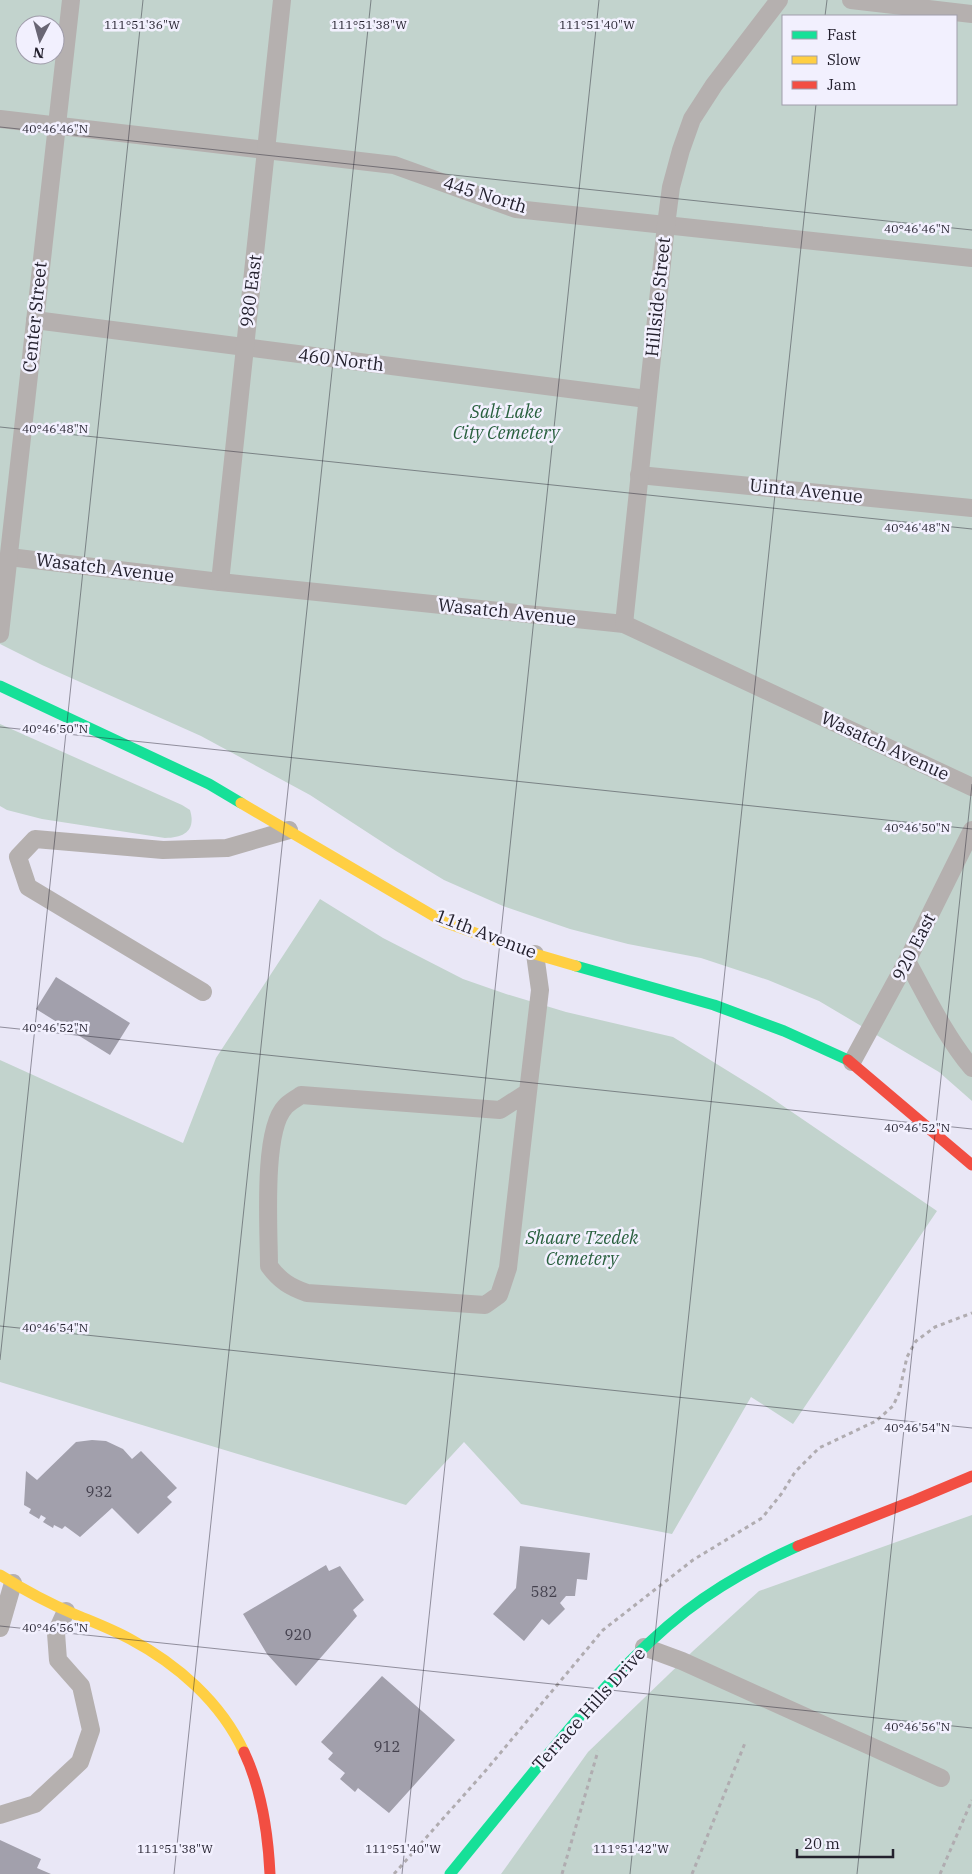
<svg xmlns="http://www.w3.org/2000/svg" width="972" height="1874" font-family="'IBM Plex Serif',serif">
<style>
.green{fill:#c2d3cd;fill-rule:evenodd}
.building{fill:#a2a0ac}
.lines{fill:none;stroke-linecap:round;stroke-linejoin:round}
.path{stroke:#b0acb0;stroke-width:3;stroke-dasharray:4 4;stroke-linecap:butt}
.lane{stroke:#b5b0af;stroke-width:18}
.fast{stroke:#16e098;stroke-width:11}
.slow{stroke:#ffcf43;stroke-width:11}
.jam{stroke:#f24e42;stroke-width:11}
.ticks{fill:none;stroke:#24212e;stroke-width:1;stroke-opacity:0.45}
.labels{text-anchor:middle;stroke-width:5;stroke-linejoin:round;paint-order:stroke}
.number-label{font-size:15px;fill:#44414e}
.street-label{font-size:18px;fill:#24212e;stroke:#f2f0fe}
.park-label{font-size:18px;font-style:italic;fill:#29603e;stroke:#f2f0fe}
.ticks-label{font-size:12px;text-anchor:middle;fill:#24212e;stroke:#f2f0fe;stroke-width:5;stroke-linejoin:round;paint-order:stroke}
</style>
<rect width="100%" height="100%" fill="#e9e7f6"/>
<g class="green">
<path d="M 0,0 L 972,0 L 972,1101 L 939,1072 L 819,1001 L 768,980 L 701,958 L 628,944 L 570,929 L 503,906 L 444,880 L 396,851 L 310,795 L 201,736 L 42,665 L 0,644 ZM 783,16 L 956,16 L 956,104 L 783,104 ZM 25,25 L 55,25 L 55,55 L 25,55 Z"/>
<path d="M 0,724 L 182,805 L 190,810 C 196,830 185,838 165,838 L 42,819 L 7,810 L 0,806 Z"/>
<polygon points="320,899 383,938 463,979 506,994 566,1012 673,1037 770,1097 937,1211 793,1424 751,1397 672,1534 521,1504 464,1442 406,1505 0,1382 0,1060 183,1143 216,1058"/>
<polygon points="972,1515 972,1874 501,1874 588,1752 693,1651 759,1591"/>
</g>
<g class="building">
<polygon points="56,977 130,1023 110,1055 36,1009"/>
<polygon points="92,1440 106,1441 123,1449 132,1459 141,1451 177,1488 167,1497 172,1502 138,1534 112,1508 80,1537 65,1526 62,1529 54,1525 53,1528 43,1522 46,1518 41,1515 39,1519 29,1513 31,1509 24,1505 26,1471 37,1480 76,1442"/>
<polygon points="520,1546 590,1553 587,1580 577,1579 575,1596 566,1596 560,1603 565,1609 549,1625 542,1619 524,1641 493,1614 516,1588"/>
<polygon points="326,1565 329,1571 340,1566 364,1600 353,1610 357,1616 296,1686 267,1654 243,1614"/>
<polygon points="382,1676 455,1740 389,1813 358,1788 355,1792 340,1779 345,1773 328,1759 333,1753 321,1742"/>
<polygon points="0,1840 41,1859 37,1868 51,1874 0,1874"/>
</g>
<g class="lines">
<g class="path">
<polyline points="394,1874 487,1769 603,1630 693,1560 762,1518 782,1493 795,1472 819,1448 876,1421 893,1406 899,1393 907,1357 916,1341 935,1327 972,1313"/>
<polyline points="562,1874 598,1751"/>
<polyline points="692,1874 745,1743"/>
<polyline points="940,1874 972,1800"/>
</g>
<g class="lane">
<polyline points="851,0 972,14"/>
<polyline points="0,119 394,165 516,209 972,258"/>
<polyline points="35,320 647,399"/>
<polyline points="639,475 972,508"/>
<polyline points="9,557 220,582 624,624 972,787"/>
<polyline points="220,582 282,0"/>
<polyline points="624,624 666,225 671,187 681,150 692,119 714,85 779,0"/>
<polyline points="0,634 71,0"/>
<path d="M 907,961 C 927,997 945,1036 972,1068"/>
<polyline points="203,992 28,887 18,857 35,839 163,850 227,848 289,830"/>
<polyline points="852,1062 907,961 972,830"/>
<path d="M 528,1092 L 508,1268 L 499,1295 L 485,1305 L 307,1293 C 290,1287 280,1281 269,1266 C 269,1232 262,1131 285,1107 C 289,1102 296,1099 301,1095 L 500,1110 L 528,1092 L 540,990 L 535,954"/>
<polyline points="0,1628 13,1583"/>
<polyline points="644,1647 682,1661 941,1778"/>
<polyline points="0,1815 35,1804 80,1762 91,1730 81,1686 58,1660 56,1633 66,1611"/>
</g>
<g class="fast">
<polyline points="0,686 209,784 241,803"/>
<polyline points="576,966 714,1005 784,1031 848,1060"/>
<path d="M 450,1874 C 481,1836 513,1797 544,1759 C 588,1706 632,1653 686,1611 C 721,1584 758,1564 798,1546"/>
</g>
<g class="slow">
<polyline points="241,803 444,922 535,954 576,966"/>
<path d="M 0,1575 C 24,1590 48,1603 74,1614 C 93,1622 112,1629 130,1639 C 177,1664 221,1702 244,1752"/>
</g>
<g class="jam">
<polyline points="848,1060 972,1165"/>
<polyline points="798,1546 915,1500 972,1476"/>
<path d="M 244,1752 C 262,1790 268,1832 270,1874"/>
</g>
</g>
<path class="ticks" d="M 825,16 L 827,0M 0,127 L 972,230M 0,427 L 972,529M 0,727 L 972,829M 0,1027 L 972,1129M 0,1326 L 972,1428M 0,1360 L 143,0M 0,1626 L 972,1728M 174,1874 L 371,0M 402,1874 L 599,0M 630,1874 L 816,104M 857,1874 L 972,784"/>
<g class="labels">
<g class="number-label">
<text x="99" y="1497">932</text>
<text x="544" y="1597">582</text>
<text x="298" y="1640">920</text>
<text x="387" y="1752">912</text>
</g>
<g class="street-label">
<text transform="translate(485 195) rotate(17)" y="6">445 North</text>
<text transform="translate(251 291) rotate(-83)" y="6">980 East</text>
<text transform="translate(658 297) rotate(-84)" y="6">Hillside Street</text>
<text transform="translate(35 317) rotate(-84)" y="6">Center Street</text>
<text transform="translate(341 360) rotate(7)" y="6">460 North</text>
<text transform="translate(806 491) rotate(6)" y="6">Uinta Avenue</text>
<text transform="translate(105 568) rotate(7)" y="6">Wasatch Avenue</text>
<text transform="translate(507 612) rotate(6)" y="6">Wasatch Avenue</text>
<text transform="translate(885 746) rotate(25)" y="6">Wasatch Avenue</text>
<text transform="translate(486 934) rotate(21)" y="6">11th Avenue</text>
<text transform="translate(914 947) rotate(-63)" y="6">920 East</text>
<text transform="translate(589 1709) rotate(-48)" y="6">Terrace Hills Drive</text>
</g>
<g class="park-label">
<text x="506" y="418">Salt Lake<tspan x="506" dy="21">City Cemetery</tspan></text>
<text x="582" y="1244">Shaare Tzedek<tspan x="582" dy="21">Cemetery</tspan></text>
</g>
</g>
<g class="ticks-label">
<text x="142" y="29">111°51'36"W</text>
<text x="369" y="29">111°51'38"W</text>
<text x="597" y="29">111°51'40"W</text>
<text x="55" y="133">40°46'46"N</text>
<text x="917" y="233">40°46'46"N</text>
<text x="55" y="433">40°46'48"N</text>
<text x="917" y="532">40°46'48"N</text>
<text x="55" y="733">40°46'50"N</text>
<text x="917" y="832">40°46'50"N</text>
<text x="55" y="1032">40°46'52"N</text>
<text x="917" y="1132">40°46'52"N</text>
<text x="55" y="1332">40°46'54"N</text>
<text x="917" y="1432">40°46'54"N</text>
<text x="55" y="1632">40°46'56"N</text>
<text x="917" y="1731">40°46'56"N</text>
<text x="175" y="1853">111°51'38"W</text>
<text x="403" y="1853">111°51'40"W</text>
<text x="631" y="1853">111°51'42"W</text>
</g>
<rect x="782" y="15" width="175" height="90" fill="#f2f0fe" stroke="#a09dab"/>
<rect x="792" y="31" width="25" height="8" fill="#16e098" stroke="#a09dab"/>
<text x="827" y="40" font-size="15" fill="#24212e">Fast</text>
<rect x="792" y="56" width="25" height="8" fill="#ffcf43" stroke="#a09dab"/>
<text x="827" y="65" font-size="15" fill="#24212e">Slow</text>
<rect x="792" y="81" width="25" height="8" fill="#f24e42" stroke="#a09dab"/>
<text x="827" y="90" font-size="15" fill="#24212e">Jam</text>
<g transform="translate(40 40) rotate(186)"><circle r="24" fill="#f2f0fe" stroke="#a09dab"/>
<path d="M0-4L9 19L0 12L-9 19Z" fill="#696674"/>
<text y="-8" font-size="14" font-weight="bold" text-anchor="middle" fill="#24212e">N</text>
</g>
<path d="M797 1849v8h96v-8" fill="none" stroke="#24212e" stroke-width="2.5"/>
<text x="804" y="1849" font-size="15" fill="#24212e" stroke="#f2f0fe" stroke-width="4" paint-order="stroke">20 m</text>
</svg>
